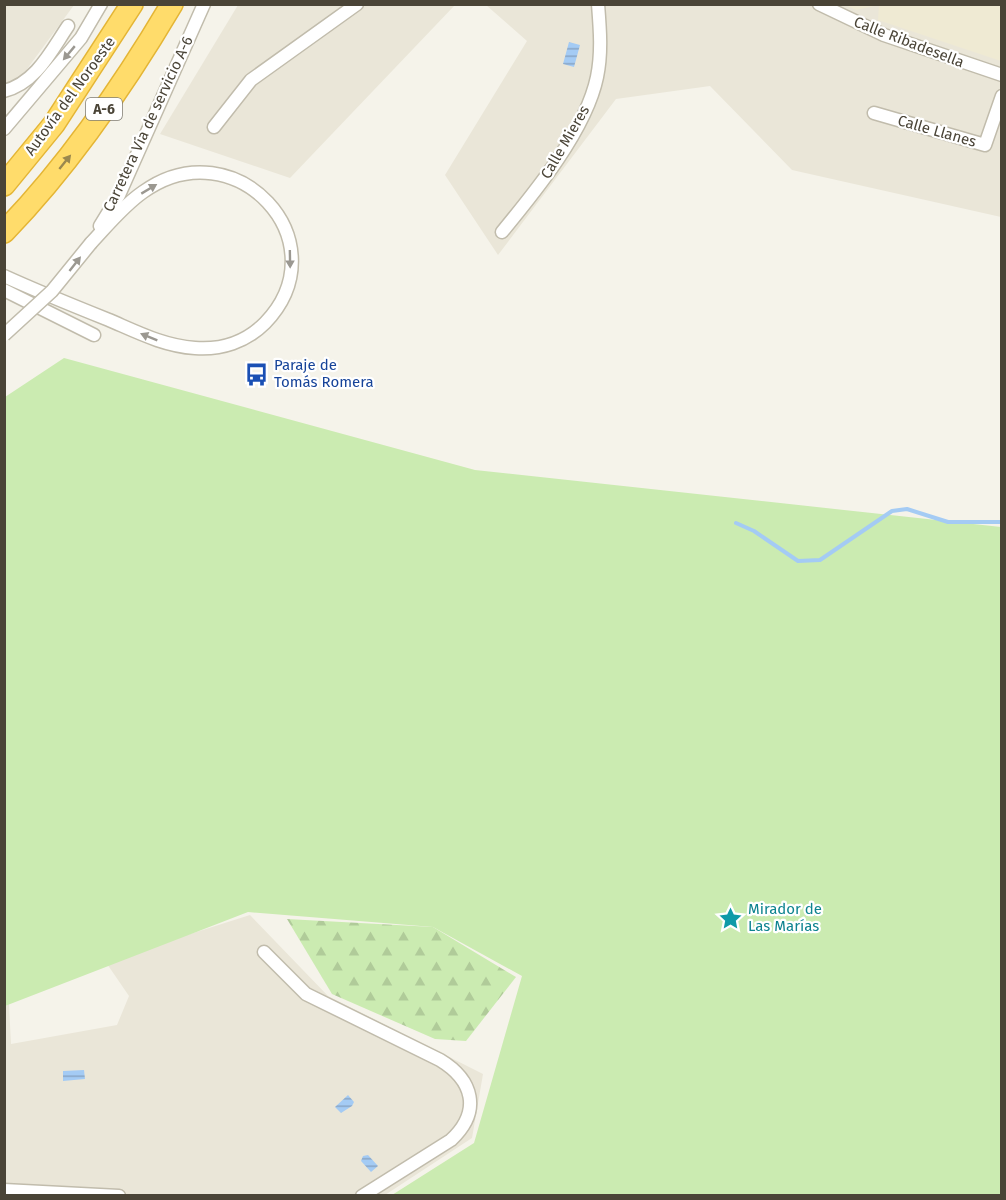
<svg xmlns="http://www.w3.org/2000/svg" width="1006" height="1200" font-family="'Fira Sans',sans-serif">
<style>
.residential{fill:#eae6d8}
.education{fill:#efead3}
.green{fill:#cbebb1}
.forest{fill:url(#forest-firs)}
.water{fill:url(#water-rules)}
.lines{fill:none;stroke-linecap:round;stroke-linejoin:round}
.stream{stroke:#a4cbf4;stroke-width:4}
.street-casing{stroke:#c1bcac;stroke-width:15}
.highway-casing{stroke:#e4b535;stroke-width:24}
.street{stroke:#fff;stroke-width:12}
.highway{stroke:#ffdc6b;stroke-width:21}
.street-bridge-casing{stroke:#c1bcac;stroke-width:15;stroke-linecap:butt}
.street-bridge{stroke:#fff;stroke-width:12}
.oneway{fill:#9b9891}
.oneway2{fill:#9b884e}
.labels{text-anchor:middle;stroke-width:4.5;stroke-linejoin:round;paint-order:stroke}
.shield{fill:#fff;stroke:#807c73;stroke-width:1.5}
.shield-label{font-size:14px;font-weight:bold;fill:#4a4437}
.street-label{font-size:15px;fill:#4a4437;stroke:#fff}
.transit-label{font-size:15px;fill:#164399;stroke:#fff;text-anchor:start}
.culture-label{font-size:15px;fill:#0d838f;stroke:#fff;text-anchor:start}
</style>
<defs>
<pattern id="forest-firs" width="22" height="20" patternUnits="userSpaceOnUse" patternTransform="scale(1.5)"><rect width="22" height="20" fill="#cbebb1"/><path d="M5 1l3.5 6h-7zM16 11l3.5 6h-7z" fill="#b0cb99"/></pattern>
<pattern id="water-rules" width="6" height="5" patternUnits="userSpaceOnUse" patternTransform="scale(1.5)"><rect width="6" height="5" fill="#a4cbf4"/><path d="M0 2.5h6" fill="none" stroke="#88a6c6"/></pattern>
</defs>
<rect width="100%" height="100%" fill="#f5f3ea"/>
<g class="residential">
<polygon points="5,5 74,5 5,99"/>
<polygon points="238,5 455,5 290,178 160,134"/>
<polygon points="486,5 1001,5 1001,217 792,170 710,86 616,99 498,255 445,175 527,41"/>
<polygon points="250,915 328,996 483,1074 472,1138 385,1195 5,1196 5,1006 9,1004 11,1044 117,1025 129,996 105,961"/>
</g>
<polygon class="education" points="845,5 1001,5 1001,61 878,20 879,5 856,10"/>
<polygon class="green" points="64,358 475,470 1001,527 1001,1195 392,1195 474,1143 522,976 433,927 248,912 5,1006 5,397"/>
<polygon class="forest" points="287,919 433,927 516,977 466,1041 435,1039 332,994"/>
<g class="water">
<polygon points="569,42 580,45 574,67 563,64"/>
<polygon points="84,1070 85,1079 63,1081 63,1071"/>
<polygon points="348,1095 354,1102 352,1106 341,1113 335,1107"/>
<polygon points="368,1155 378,1166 371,1172 361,1161 363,1156"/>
</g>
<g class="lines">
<polyline class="stream" points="736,523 754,531 798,561 820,560 892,511 907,509 948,522 1002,522"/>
<defs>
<g id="street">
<polyline points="819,4 884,35 1002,75"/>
<path d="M 4,91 C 36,83 51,51 68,26"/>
<polyline points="874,113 985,145 1002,96"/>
<polyline points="214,127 251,80 357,4"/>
<polyline points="4,129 81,38 101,4"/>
<polyline points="100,226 119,195 204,4"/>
<path d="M 502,232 C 535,192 586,130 597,77 C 602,53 600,29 598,4"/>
<path d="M 4,276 C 39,292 74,306 109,320 C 137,332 164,346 195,348 C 221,350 246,342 265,323 C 343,242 235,126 143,192 C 123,206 107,226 91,243"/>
<polyline points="4,290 94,335"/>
<path d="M 264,952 L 306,994 L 440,1060 C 473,1080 482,1111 451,1140 L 362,1196"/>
<polyline points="4,1190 119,1196"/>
</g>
<g id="highway">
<polyline points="4,185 54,124 132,4"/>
<path d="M 4,232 C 70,164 124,85 172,4"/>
</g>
</defs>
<use href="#street" class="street-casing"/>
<use href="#highway" class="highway-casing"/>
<use href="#street" class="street"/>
<use href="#highway" class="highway"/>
<defs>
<polyline id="street-bridge" points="4,335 52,291 91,243"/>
</defs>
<use href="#street-bridge" class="street-bridge-casing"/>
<use href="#street-bridge" class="street-bridge"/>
</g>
<defs><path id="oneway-solid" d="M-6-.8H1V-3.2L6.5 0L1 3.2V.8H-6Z" transform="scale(1.5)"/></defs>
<g class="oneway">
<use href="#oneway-solid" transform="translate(69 53) rotate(130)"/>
<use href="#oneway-solid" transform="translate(149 189) rotate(-31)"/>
<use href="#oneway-solid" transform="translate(290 259) rotate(89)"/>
<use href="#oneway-solid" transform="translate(75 264) rotate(-52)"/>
<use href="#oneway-solid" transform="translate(149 337) rotate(-158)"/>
</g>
<use class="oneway2" href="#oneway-solid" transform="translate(65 162) rotate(-51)"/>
<defs>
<symbol id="bus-bare" viewBox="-9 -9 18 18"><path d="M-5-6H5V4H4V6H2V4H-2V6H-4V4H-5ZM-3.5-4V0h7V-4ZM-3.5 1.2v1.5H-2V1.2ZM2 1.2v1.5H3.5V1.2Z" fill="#1a4fb4" stroke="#fff" stroke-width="2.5" paint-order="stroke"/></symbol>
<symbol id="sight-bare" viewBox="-9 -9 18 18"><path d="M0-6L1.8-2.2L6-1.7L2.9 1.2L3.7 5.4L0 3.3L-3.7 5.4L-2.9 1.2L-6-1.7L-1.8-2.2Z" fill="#0f9aa8" stroke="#fff" stroke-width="2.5" paint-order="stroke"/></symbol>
</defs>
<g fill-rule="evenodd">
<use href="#bus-bare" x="240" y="358" width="33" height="33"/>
<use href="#sight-bare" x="714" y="902" width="33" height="33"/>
</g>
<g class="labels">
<rect class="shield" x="86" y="98" width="36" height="22" rx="4.5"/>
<g class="shield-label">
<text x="104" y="114">A-6</text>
</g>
<g class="street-label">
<text transform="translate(909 42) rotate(21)" y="5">Calle Ribadesella</text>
<text transform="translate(70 96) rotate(-54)" y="5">Autovía del Noroeste</text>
<text transform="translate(148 124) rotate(-65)" y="5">Carretera Vía de servicio A-6</text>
<text transform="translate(937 131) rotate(16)" y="5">Calle Llanes</text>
<text transform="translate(565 142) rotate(-60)" y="5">Calle Mieres</text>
</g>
<g class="transit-label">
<text x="274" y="370">Paraje de<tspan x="274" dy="17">Tomás Romera</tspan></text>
</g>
<g class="culture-label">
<text x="748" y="914">Mirador de<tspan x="748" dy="17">Las Marías</tspan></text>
</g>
</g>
<rect width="1006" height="1200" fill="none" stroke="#4a4437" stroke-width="12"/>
</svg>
